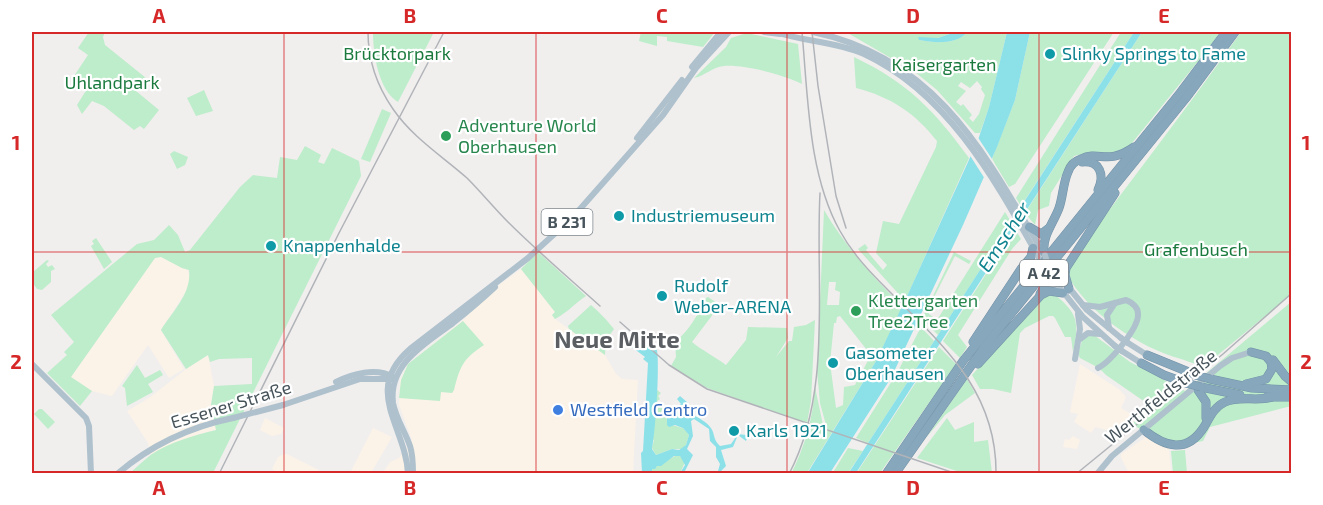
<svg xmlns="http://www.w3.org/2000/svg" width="1323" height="505" font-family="'Exo 2',sans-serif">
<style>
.commercial{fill:#fbf3e8}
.green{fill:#bdedca;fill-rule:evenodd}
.water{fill:#8ce1e9}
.pier{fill:#f1eeee}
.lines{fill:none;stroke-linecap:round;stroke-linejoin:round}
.highway-casing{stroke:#7292a7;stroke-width:9}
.major{stroke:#aec1cc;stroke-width:6}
.highway{stroke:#87a7bc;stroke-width:8}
.tram{stroke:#b0b4b8;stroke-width:1.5}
.rail{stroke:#b0b4b8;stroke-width:1.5}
.highway-bridge-casing{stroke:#7292a7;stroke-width:9;stroke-linecap:butt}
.major-bridge{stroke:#aec1cc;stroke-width:6}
.highway-bridge{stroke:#87a7bc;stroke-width:8}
.grid{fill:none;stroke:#d62828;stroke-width:1.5;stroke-opacity:0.55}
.culture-dot{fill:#0f9aa8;stroke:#fff;stroke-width:2}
.leisure-dot{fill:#2e9e5b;stroke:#fff;stroke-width:2}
.shop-dot{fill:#3f7fe0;stroke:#fff;stroke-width:2}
.labels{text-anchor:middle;stroke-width:4.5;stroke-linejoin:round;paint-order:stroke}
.shield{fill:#fff;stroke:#7e878c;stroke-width:1.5}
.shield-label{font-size:16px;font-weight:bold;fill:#47545b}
.park-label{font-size:18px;fill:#1a7a3e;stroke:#fff}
.culture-label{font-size:18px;fill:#0d838f;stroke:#fff;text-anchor:start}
.leisure-label{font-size:18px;fill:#27864d;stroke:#fff;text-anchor:start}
.street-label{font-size:18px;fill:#47545b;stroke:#fff}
.shop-label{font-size:18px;fill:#366cbe;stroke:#fff;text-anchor:start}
.water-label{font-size:20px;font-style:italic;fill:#10838e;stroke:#fff}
.district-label{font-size:24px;font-weight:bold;fill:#5b5f63;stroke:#fff}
.neatline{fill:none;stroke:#d62828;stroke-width:2}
.grid-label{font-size:20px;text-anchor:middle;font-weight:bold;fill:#d62828}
</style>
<rect width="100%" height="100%" fill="#f1eeee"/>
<g class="commercial">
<polygon points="161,257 182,268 188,270 190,282 187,290 161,330 184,369 169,378 148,345 112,396 92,391 71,377 152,262 155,258"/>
<polygon points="521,269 555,312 552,315 555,319 605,355 616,374 622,379 638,380 633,473 382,474 390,462 399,458 412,440 399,405 400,380 408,364 462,321 499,285"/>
<polygon points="208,355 214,386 211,405 216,430 199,434 151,455 148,443 127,411 149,398 186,369"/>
<polygon points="1080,364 1120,390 1126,397 1121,408 1135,416 1135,420 1109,440 1111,431 1095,427 1091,433 1074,422 1078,414 1070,412"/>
<polygon points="265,418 284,428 281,434 272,436 260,430"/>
<polygon points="373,428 392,437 371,473 350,473"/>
<polygon points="1073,436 1080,440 1077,449 1063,447 1065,439 1069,440"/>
<polygon points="1146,437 1169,449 1171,473 1129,473 1121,458 1121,454"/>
<polygon points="284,454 287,454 319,470 317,473 281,474 272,469 278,457"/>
</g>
<g class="green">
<polygon points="89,32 105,32 103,37 105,45 146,78 136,91 159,110 144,129 140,126 134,130 104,106 92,101 82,114 77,105 87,89 74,76 88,55 78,48"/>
<path d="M 373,32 L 434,32 L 398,102 C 378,90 373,53 373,32 Z"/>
<polygon points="641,32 715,32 703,47 667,41 667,37 657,36 657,46 639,41"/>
<path d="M 831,32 L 925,32 L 925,33 L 955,32 L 938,38 L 919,40 C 935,43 956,45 967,32 L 1007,32 L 989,107 L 980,133 L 975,133 L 937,90 L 915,72 L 846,32 ZM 977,81 L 982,87 L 981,89 L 985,95 L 979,114 L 973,122 L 969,118 L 972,115 L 963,104 L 961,106 L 956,102 L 966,91 L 958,86 L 961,82 L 970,88 Z"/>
<polygon points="1030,32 1114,32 1015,184 1009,187 992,159 1015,100"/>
<polygon points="1121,32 1134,32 1021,206 1016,198"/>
<path d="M 1142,32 L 1220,32 L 1208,49 L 1132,143 C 1112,160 1097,150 1074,156 L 1051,193 L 1049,206 L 1038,210 L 1035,225 L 1025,213 Z"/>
<path d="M 1241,32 L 1291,32 L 1291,295 L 1208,363 C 1200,367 1190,362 1181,359 C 1138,347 1088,313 1066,273 L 1071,262 C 1127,185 1186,110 1241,32 Z"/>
<path d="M 747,33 L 798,44 L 802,84 C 785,75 743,64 724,66 C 712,67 705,76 694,78 L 726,47 L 731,38 Z"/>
<path d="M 854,57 C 908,83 934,110 969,158 L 905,301 L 858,249 L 865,244 L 868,248 L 866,250 L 883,270 L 887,265 L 876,253 L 883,221 L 899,224 L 936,147 L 937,141 C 915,113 891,97 856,88 Z"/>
<polygon points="204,90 213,111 196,116 187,98"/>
<polygon points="382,109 391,113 370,162 361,159"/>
<path d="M 305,146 L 321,155 L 318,162 L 324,164 L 332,148 L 359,161 L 361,176 L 213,473 L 130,473 C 137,467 144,460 152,454 C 170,442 195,435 216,430 L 211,405 L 214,386 L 252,384 L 252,358 L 219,359 L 210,362 L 208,355 L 186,369 L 161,330 C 173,311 192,293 189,270 L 182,268 L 161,257 L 155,258 L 71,377 L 92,391 L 80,406 L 47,373 L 67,355 L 64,352 L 74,342 L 51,315 L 137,244 L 154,240 L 169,225 L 178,235 L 185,252 L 190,250 L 240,187 L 253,175 L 277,178 L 280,157 L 297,160 Z"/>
<polygon points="174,151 188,157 185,165 177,169 170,154"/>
<path d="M 824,210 C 845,246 871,275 900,304 L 902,308 L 876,361 L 807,473 L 791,474 C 805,446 813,418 815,387 L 823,425 L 826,425 L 820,403 L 817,371 ZM 829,282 L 836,282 L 835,290 L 840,292 L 839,305 L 827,305 ZM 840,316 L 871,355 L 855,385 L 844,387 L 843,405 L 836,408 L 830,363 L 834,323 L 836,323 L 837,317 Z"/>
<polygon points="1005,212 1011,222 938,335 922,319 954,252 971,261 969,264 955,256 929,307 929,314 937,320"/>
<polygon points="1015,229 1021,239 1012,249 958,335 967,347 960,358 943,341"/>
<polygon points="96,238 112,262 104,269 91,246 94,244 92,241"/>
<path d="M 538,252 L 586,296 C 575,303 567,313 555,319 L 552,315 L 555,312 L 521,269 Z"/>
<polygon points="47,260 49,261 46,264 48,267 52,265 55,269 51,271 51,282 42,290 37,289 32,282 33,280 32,273"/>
<path d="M 1054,294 C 1079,314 1079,323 1073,352 L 1071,337 L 1065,337 L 1055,318 L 1053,316 L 1049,316 L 1025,328 L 1020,333 L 1011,393 L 993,389 L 980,389 L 972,375 L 1044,295 Z"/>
<path d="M 708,297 L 720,305 L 692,342 C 703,351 714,356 726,365 L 746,340 L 748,327 L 787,328 L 788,338 L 776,357 L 789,341 L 792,341 L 794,327 L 806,325 L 815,320 L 811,401 L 807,423 L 707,388 L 671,366 L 676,357 L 675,342 C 690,330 698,314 706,298 Z"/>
<path d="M 1291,302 L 1291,406 L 1210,427 L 1203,441 L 1198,442 L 1165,445 L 1132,424 C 1140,418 1142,406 1148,401 L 1145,402 L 1106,375 L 1099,368 L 1080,358 L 1078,354 L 1083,337 L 1088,334 L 1094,335 L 1130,362 L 1185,391 Z"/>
<path d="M 591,305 C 599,312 606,319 614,329 L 606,340 L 605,355 L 569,329 L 568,326 Z"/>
<path d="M 463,321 L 484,345 C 463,359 460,366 454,390 L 452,393 L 441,392 L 440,401 L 399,398 L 401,380 L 408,364 Z"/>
<polygon points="921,327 934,341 868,443 856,438 897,373"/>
<polygon points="939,347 956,364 880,473 856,474"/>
<polygon points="137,365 145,378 160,370 163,375 148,384 153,392 127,406 125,388 122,386"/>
<polygon points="967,379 975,393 945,415 926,438"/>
<polygon points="657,390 661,393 658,396 660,399 657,401 663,409 661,412 672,425 683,428 689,435 686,445 682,449 672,449 656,455 652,448 654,440 652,439"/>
<polygon points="39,409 42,409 55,422 48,429 34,414"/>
<polygon points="947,418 955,430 974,422 974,442 988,440 992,473 963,473 917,458"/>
<polygon points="848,448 863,451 848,473 832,474"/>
<polygon points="1185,450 1187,473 1173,473 1171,451"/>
<polygon points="675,456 680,456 685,462 680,473 652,474 652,469"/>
</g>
<g class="water">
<path d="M 955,32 L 967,32 C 957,45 934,43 919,40 L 918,37 L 938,38 Z"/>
<polygon points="1007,32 1030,32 1015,100 997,147 963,225 891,378 830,473 807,474 876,361 908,294 978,140 989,107"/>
<polygon points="1134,32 1142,32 856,473 848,474"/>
<path d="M 637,335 C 645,335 652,339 656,346 C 661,357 655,438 652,449 L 656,455 L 672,449 L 679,450 L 686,445 L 689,435 L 683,428 L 675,425 L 669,427 L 667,425 L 667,417 L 676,412 L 677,407 L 681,404 L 677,399 L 680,396 L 688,403 L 687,405 L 680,410 L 685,417 L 687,417 L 688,414 C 696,415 711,424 713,432 C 715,439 715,441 720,446 L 731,444 L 738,434 L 746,435 L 750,428 L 756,433 L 754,438 L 749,433 L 746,441 L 738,435 L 733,447 L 721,450 L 726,466 L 719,473 L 713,473 L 718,471 L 720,464 L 716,457 L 716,447 L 710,441 L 709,429 L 694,419 L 691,421 L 693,436 L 687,449 L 693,455 L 684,473 L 680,473 L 685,465 L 680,456 L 674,456 L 661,466 L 657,466 L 655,469 L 652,469 L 652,473 L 642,473 L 641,453 L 643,451 L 648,363 L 643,359 L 645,357 L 624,341 Z"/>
</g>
<polygon class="pier" points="977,136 994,162 985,179 969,154"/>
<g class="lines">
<defs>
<g id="highway">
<path d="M 1082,162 C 1100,160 1105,175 1098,190"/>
<polyline points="1029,227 1041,234 1049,228"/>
<path d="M 1044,252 C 1042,236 1054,222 1059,208 C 1063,197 1063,183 1068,172 C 1070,166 1075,161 1081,159 C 1100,150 1107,166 1134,147"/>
<polyline points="1069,289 1065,275 1066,268 1115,193"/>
<polyline points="1040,294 1045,286 1047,276"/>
<polyline points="973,342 1021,269 1031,257 1033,248"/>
<polyline points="1147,355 1196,375"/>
<polyline points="1273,360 1285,376 1292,382"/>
<polyline points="1141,363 1164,375 1186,383"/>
<polyline points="978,364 1041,295 1049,291 1063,293"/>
<polyline points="1210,379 1252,388 1292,390"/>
<polyline points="1246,384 1266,379 1272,369 1271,362 1266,356 1251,352"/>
<polyline points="1201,387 1240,395"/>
<polyline points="1198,390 1206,402 1206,418"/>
<polyline points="1267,397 1292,397"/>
<path d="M 1144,430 C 1165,447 1187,454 1204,427 C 1210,417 1214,407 1225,402 C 1240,395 1257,402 1272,397"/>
<polyline points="886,474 963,361 1180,93 1226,32"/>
<polyline points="895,474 985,346 1186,98 1235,32"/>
</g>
</defs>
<use href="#highway" class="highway-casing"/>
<g class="major">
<polyline points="764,32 780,34"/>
<path d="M 776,32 C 804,42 834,41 864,54 C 948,93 995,180 1039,258"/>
<path d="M 813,32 C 937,58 985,154 1044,254"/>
<polyline points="692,67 721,32"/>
<polyline points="637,138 682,80"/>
<polyline points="1053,268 1087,310 1121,338"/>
<polyline points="1049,274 1083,317 1115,346"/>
<path d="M 1083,305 L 1100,307 L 1126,300 C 1133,303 1138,307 1138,314 C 1139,328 1110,362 1098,368"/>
<polyline points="1109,328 1107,315 1115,303"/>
<polyline points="1080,339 1088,333 1100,334"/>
<polyline points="1128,343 1147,355"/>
<polyline points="1122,351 1141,363"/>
<polyline points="1075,359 1080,329 1078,314"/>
<polyline points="32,364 86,418 89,426 91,474"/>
<path d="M 336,382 C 352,374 376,367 393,377"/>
<polyline points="283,405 360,379 392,379"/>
<path d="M 117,474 C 151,445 189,427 233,418"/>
<path d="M 408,474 C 406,426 362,391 410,349 L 528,258 L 573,217 L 663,115 L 696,68 L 729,32"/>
<path d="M 413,474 C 413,464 413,455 410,446 C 405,431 396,419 393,403 C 388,364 426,343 453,323 C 468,311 481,300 495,287"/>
<polyline points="1097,474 1112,456 1220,366 1232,358 1251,352"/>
</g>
<use href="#highway" class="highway"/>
<g class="tram">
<path d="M 368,32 C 368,60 377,86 393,109 C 412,137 442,156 467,178 C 481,192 494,208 508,222 C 537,251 569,278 600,306"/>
<polyline points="620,322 669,365 707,389 957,474"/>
</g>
<g class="rail">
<path d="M 802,32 C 808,96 808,174 840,231 C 852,253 869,271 886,288 C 940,343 997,389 996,474"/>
<polyline points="812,32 818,86 836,196 846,228"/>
<polyline points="219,474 339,233 444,32"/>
<path d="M 789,474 C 833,391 815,284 820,193"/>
<polyline points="1076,474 1223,354 1292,293"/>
</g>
<defs>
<g id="highway-bridge">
<polyline points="1196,375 1210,379"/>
<polyline points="1186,383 1201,387"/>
</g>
</defs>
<use href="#highway-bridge" class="highway-bridge-casing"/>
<g class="major-bridge">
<polyline points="1045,255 1050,273"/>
<polyline points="1121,338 1128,343"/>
<polyline points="1115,346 1122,351"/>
<polyline points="233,418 283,405"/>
</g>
<use href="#highway-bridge" class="highway-bridge"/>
</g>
<path class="grid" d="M 284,32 L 284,474M 536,32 L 536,474M 787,32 L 787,474M 1039,32 L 1039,474M 32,252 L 1292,252"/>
<g class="culture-dot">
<circle cx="1050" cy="54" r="6"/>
<circle cx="619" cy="216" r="6"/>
<circle cx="271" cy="246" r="6"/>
<circle cx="662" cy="296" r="6"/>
<circle cx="833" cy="363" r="6"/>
<circle cx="734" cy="431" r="6"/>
</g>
<g class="leisure-dot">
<circle cx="446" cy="136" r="6"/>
<circle cx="856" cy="311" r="6"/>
</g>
<circle class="shop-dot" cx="558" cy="410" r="6"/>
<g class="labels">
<g class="shield">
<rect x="541.5" y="209" width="51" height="26" rx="4.5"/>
<rect x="1020" y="260" width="48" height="26" rx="4.5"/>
</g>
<g class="shield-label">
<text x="567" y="228">B 231</text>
<text x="1044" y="279">A 42</text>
</g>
<g class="park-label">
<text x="397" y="60">Brücktorpark</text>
<text x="944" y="71">Kaisergarten</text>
<text x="112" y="89">Uhlandpark</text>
<text x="1196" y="256">Grafenbusch</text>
</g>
<g class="culture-label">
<text x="1062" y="60">Slinky Springs to Fame</text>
<text x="631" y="222">Industriemuseum</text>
<text x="283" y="252">Knappenhalde</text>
<text x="674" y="292">Rudolf<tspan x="674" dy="21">Weber-ARENA</tspan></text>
<text x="845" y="359">Gasometer<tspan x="845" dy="21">Oberhausen</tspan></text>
<text x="746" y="437">Karls 1921</text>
</g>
<g class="leisure-label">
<text x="458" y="132">Adventure World<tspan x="458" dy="21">Oberhausen</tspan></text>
<text x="868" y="307">Klettergarten<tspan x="868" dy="21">Tree2Tree</tspan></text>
</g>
<g class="street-label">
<text transform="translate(1161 397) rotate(-39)" y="6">Werthfeldstraße</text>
<text transform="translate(231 405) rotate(-17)" y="6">Essener Straße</text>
</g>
<g class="shop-label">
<text x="570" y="416">Westfield Centro</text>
</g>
<g class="water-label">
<text transform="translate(1004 237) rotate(-57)" y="7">Emscher</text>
</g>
<g class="district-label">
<text x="617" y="348">Neue Mitte</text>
</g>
</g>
<rect width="1323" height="505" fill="none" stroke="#ffffff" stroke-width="66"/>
<rect x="33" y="33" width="1257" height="439" class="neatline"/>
<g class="grid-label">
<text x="159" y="23">A</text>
<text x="410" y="23">B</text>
<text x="662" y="23">C</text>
<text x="913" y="23">D</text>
<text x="1164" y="23">E</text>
<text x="16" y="150">1</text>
<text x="1306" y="150">1</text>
<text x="16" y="369">2</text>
<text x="1306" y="369">2</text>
<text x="159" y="495">A</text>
<text x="410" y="495">B</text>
<text x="662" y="495">C</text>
<text x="913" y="495">D</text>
<text x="1164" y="495">E</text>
</g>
</svg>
